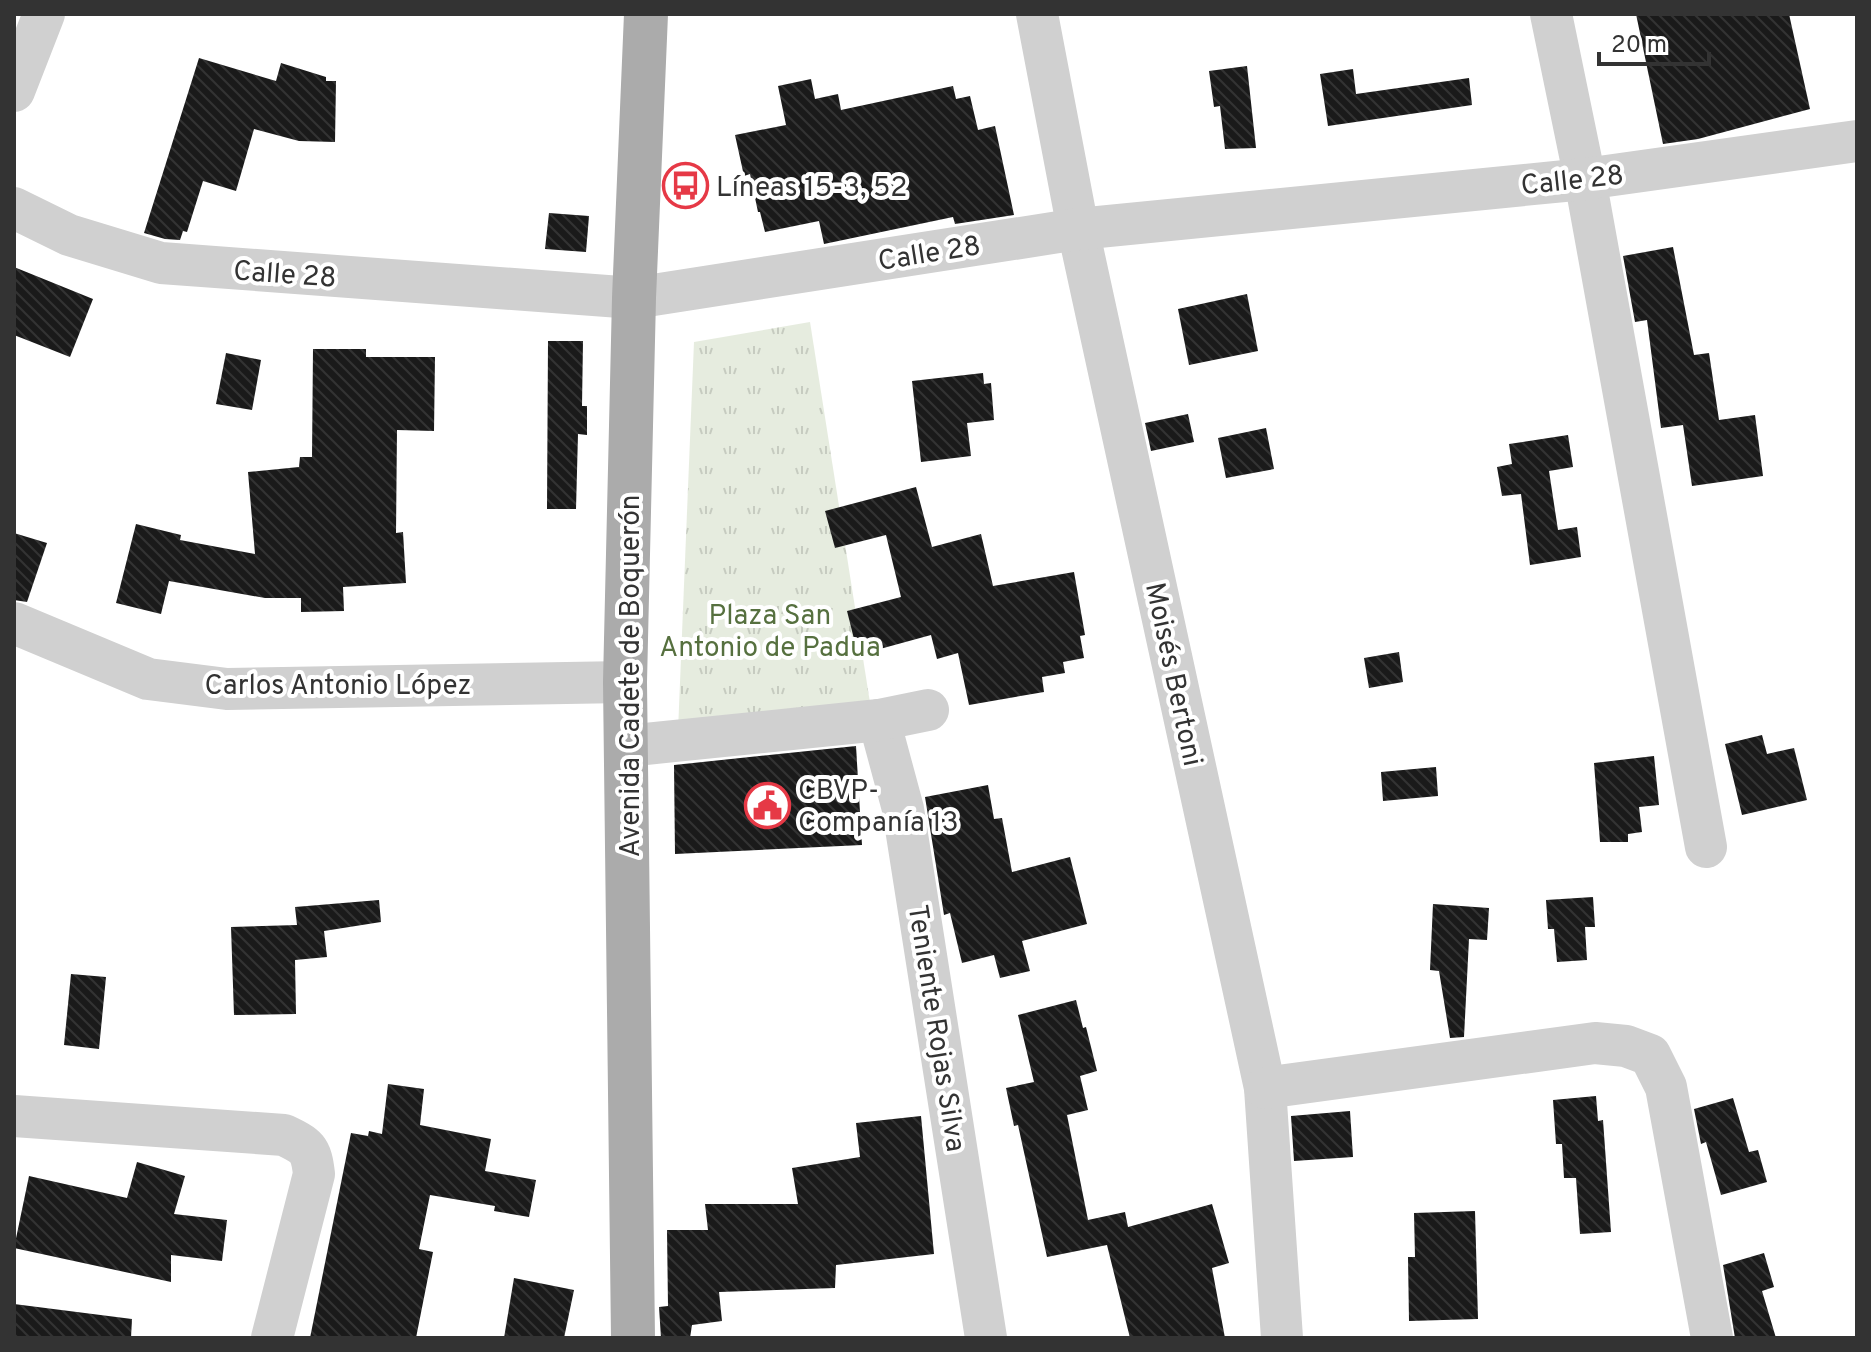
<svg xmlns="http://www.w3.org/2000/svg" width="1871" height="1352" font-family="Overpass,sans-serif">
<style>
.grass{fill:url(#grass-tufts)}
.building{fill:url(#building-back-hatch)}
.lines{fill:none;stroke-linecap:round;stroke-linejoin:round}
.minor{stroke:#d0d0d0;stroke-width:42}
.major{stroke:#ababab;stroke-width:44}
.labels{text-anchor:middle;stroke-width:8;stroke-linejoin:round;paint-order:stroke}
.street-label{font-size:28px;fill:#333;stroke:#fff}
.poi-label{font-size:28px;fill:#333;stroke:#fff;text-anchor:start}
.park-label{font-size:28px;fill:#56703f;stroke:#fff}
</style>
<defs>
<pattern id="grass-tufts" width="24" height="20" patternUnits="userSpaceOnUse" patternTransform="scale(2)"><rect width="24" height="20" fill="#e6ecdf"/><path d="M3 7l-1-3M5 7V3M7 7l1-3M15 17l-1-3M17 17v-4M19 17l1-3" fill="none" stroke="#c6cbc0"/></pattern>
<pattern id="building-back-hatch" width="6" height="6" patternUnits="userSpaceOnUse" patternTransform="scale(2)"><rect width="6" height="6" fill="#1a1a1a"/><path d="M-1 5l2 2M0 0l6 6M5-1l2 2" fill="none" stroke="#333"/></pattern>
</defs>
<rect width="100%" height="100%" fill="#fff"/>
<polygon class="grass" points="810,322 871,709 678,731 694,342"/>
<g class="building">
<polygon points="1636,14 1789,14 1810,109 1698,139 1663,144"/>
<polygon points="199,58 276,81 281,63 326,77 326,81 336,81 335,142 299,141 254,129 236,191 203,181 187,232 183,231 180,240 165,239 144,233"/>
<polygon points="1247,66 1256,148 1225,149 1220,106 1214,107 1209,71"/>
<polygon points="1353,69 1356,94 1469,78 1472,105 1328,126 1320,74"/>
<polygon points="811,79 815,99 838,94 841,110 953,86 956,99 970,96 978,130 995,126 1014,215 955,224 953,217 824,244 819,221 765,232 760,212 758,212 750,174 744,176 735,135 786,125 778,86"/>
<polygon points="549,213 589,216 586,252 545,249"/>
<polygon points="1673,247 1694,355 1709,353 1719,420 1755,415 1763,476 1692,486 1683,425 1661,428 1647,320 1635,322 1623,256"/>
<polygon points="14,267 93,299 70,357 14,335"/>
<polygon points="1247,294 1258,351 1189,365 1178,309"/>
<polygon points="548,341 583,341 582,406 587,406 587,435 578,434 576,509 547,509"/>
<polygon points="313,349 366,349 366,357 435,357 434,431 397,430 396,533 403,532 406,583 343,587 344,611 301,612 301,598 265,598 169,581 161,614 116,603 136,524 181,535 180,540 255,554 248,472 299,467 300,457 312,457"/>
<polygon points="226,353 261,360 252,410 216,404"/>
<polygon points="983,373 984,384 991,383 994,420 967,423 971,456 921,462 912,381"/>
<polygon points="1188,414 1194,442 1151,451 1145,423"/>
<polygon points="1266,428 1274,469 1226,478 1218,438"/>
<polygon points="1568,435 1573,467 1549,471 1558,530 1577,527 1581,557 1530,565 1521,494 1502,496 1497,467 1512,464 1509,444"/>
<polygon points="916,487 932,547 981,534 993,586 1074,572 1085,635 1080,636 1084,658 1063,662 1065,673 1042,677 1044,692 969,705 958,653 937,659 931,635 858,655 847,611 901,597 886,535 835,548 825,511"/>
<polygon points="14,533 47,543 27,602 14,600"/>
<polygon points="1399,652 1403,682 1369,688 1364,658"/>
<polygon points="1762,735 1767,754 1794,748 1807,800 1742,815 1725,744"/>
<polygon points="856,746 862,845 675,854 674,765"/>
<polygon points="1654,756 1659,805 1639,807 1642,832 1628,834 1628,842 1600,842 1594,763"/>
<polygon points="1436,767 1438,796 1383,801 1381,772"/>
<polygon points="988,785 994,819 1002,818 1012,872 1070,857 1087,924 1022,941 1030,971 1000,978 994,955 962,963 950,913 944,915 925,797"/>
<polygon points="1593,897 1595,927 1585,927 1587,960 1557,962 1554,929 1548,929 1546,900"/>
<polygon points="379,900 381,922 324,931 327,957 295,960 296,1014 234,1015 231,927 297,925 295,907"/>
<polygon points="1433,904 1489,908 1487,940 1469,939 1464,1037 1450,1038 1439,971 1430,970"/>
<polygon points="71,974 106,977 99,1049 64,1045"/>
<polygon points="1076,1000 1083,1028 1086,1027 1097,1071 1080,1076 1088,1110 1067,1115 1088,1220 1125,1212 1128,1227 1212,1204 1229,1263 1212,1268 1225,1338 1130,1338 1107,1245 1047,1257 1018,1125 1014,1126 1006,1088 1034,1082 1018,1015"/>
<polygon points="388,1084 424,1089 420,1125 491,1139 485,1171 536,1180 529,1217 494,1211 495,1206 430,1195 419,1249 433,1252 416,1338 310,1338 351,1133 368,1136 369,1131 382,1134"/>
<polygon points="1596,1096 1598,1121 1603,1120 1611,1232 1580,1234 1576,1178 1564,1178 1562,1144 1556,1144 1553,1100"/>
<polygon points="1733,1098 1749,1152 1758,1150 1767,1182 1721,1195 1706,1142 1701,1144 1694,1109"/>
<polygon points="1350,1111 1353,1157 1294,1161 1291,1116"/>
<polygon points="921,1116 934,1254 836,1265 835,1288 719,1292 722,1321 692,1325 690,1338 661,1338 659,1307 668,1306 667,1230 708,1230 705,1204 798,1204 792,1168 860,1157 856,1123"/>
<polygon points="137,1162 185,1176 174,1214 227,1220 222,1261 171,1255 171,1282 14,1248 29,1176 127,1198"/>
<polygon points="1475,1211 1478,1319 1409,1321 1408,1257 1415,1257 1414,1213"/>
<polygon points="1764,1253 1774,1287 1762,1291 1776,1338 1735,1338 1723,1265"/>
<polygon points="514,1278 574,1290 564,1338 504,1338"/>
<polygon points="14,1304 132,1319 131,1338 14,1338"/>
</g>
<g class="lines">
<g class="minor">
<polyline points="1037,14 1078,229 1265,1088 1282,1338"/>
<polyline points="1551,14 1585,179 1706,847"/>
<polyline points="14,91 44,14"/>
<polyline points="14,208 69,235 161,263 634,298 1078,229 1585,179 1857,141"/>
<polyline points="14,623 148,679 227,689 625,682"/>
<polyline points="879,720 903,809 986,1338"/>
<polyline points="626,746 879,720 928,710"/>
<polyline points="1265,1088 1595,1043 1626,1046 1650,1055 1666,1087 1712,1338"/>
<path d="M 14,1116 L 284,1135 C 307,1146 311,1148 314,1174 L 272,1338"/>
</g>
<polyline class="major" points="633,1338 625,682 634,298 646,14"/>
</g>
<defs>
<symbol id="bus-ring" viewBox="-11 -11 22 22"><circle r="9.5" fill="#fff" stroke="#e63946" stroke-width="1.5"/><path d="M-5-6H5V4H4V6H2V4H-2V6H-4V4H-5ZM-3.5-4V0h7V-4ZM-3.5 1.2v1.5H-2V1.2ZM2 1.2v1.5H3.5V1.2Z" fill="#e63946"/></symbol>
<symbol id="civic-ring" viewBox="-11 -11 22 22"><circle r="9.5" fill="#fff" stroke="#e63946" stroke-width="1.5"/><path d="M-.6-6.5H3V-4.5H.6V-3L4-1V1h2V6H-6V1h2V-1L-.6-3ZM-1.2 2.5V6h2.4V2.5Z" fill="#e63946"/></symbol>
</defs>
<g fill-rule="evenodd">
<use href="#bus-ring" x="660" y="160" width="51" height="51"/>
<use href="#civic-ring" x="742" y="780" width="51" height="51"/>
</g>
<g class="labels">
<g class="street-label">
<text transform="translate(1572 179) rotate(-6)" y="10">Calle 28</text>
<text transform="translate(929 252) rotate(-9)" y="10">Calle 28</text>
<text transform="translate(285 273) rotate(4)" y="10">Calle 28</text>
<text transform="translate(1175 674) rotate(78)" y="10">Moisés Bertoni</text>
<text transform="translate(629 676) rotate(-90)" y="10">Avenida Cadete de Boquerón</text>
<text x="338" y="694">Carlos Antonio López</text>
<text transform="translate(938 1028) rotate(81)" y="10">Teniente Rojas Silva</text>
</g>
<g class="poi-label">
<text x="716" y="196">Líneas 15-3, 52</text>
<text x="798" y="799">CBVP-<tspan x="798" dy="32">Companía 13</tspan></text>
</g>
<g class="park-label">
<text x="770" y="624">Plaza San<tspan x="770" dy="32">Antonio de Padua</tspan></text>
</g>
</g>
<rect width="1871" height="1352" fill="none" stroke="#333333" stroke-width="32"/>
<path d="M1599 52v12h110v-12" fill="none" stroke="#333333" stroke-width="4"/>
<text x="1611" y="52" font-size="24" fill="#333333" stroke="#ffffff" stroke-width="6" paint-order="stroke">20 m</text>
</svg>
